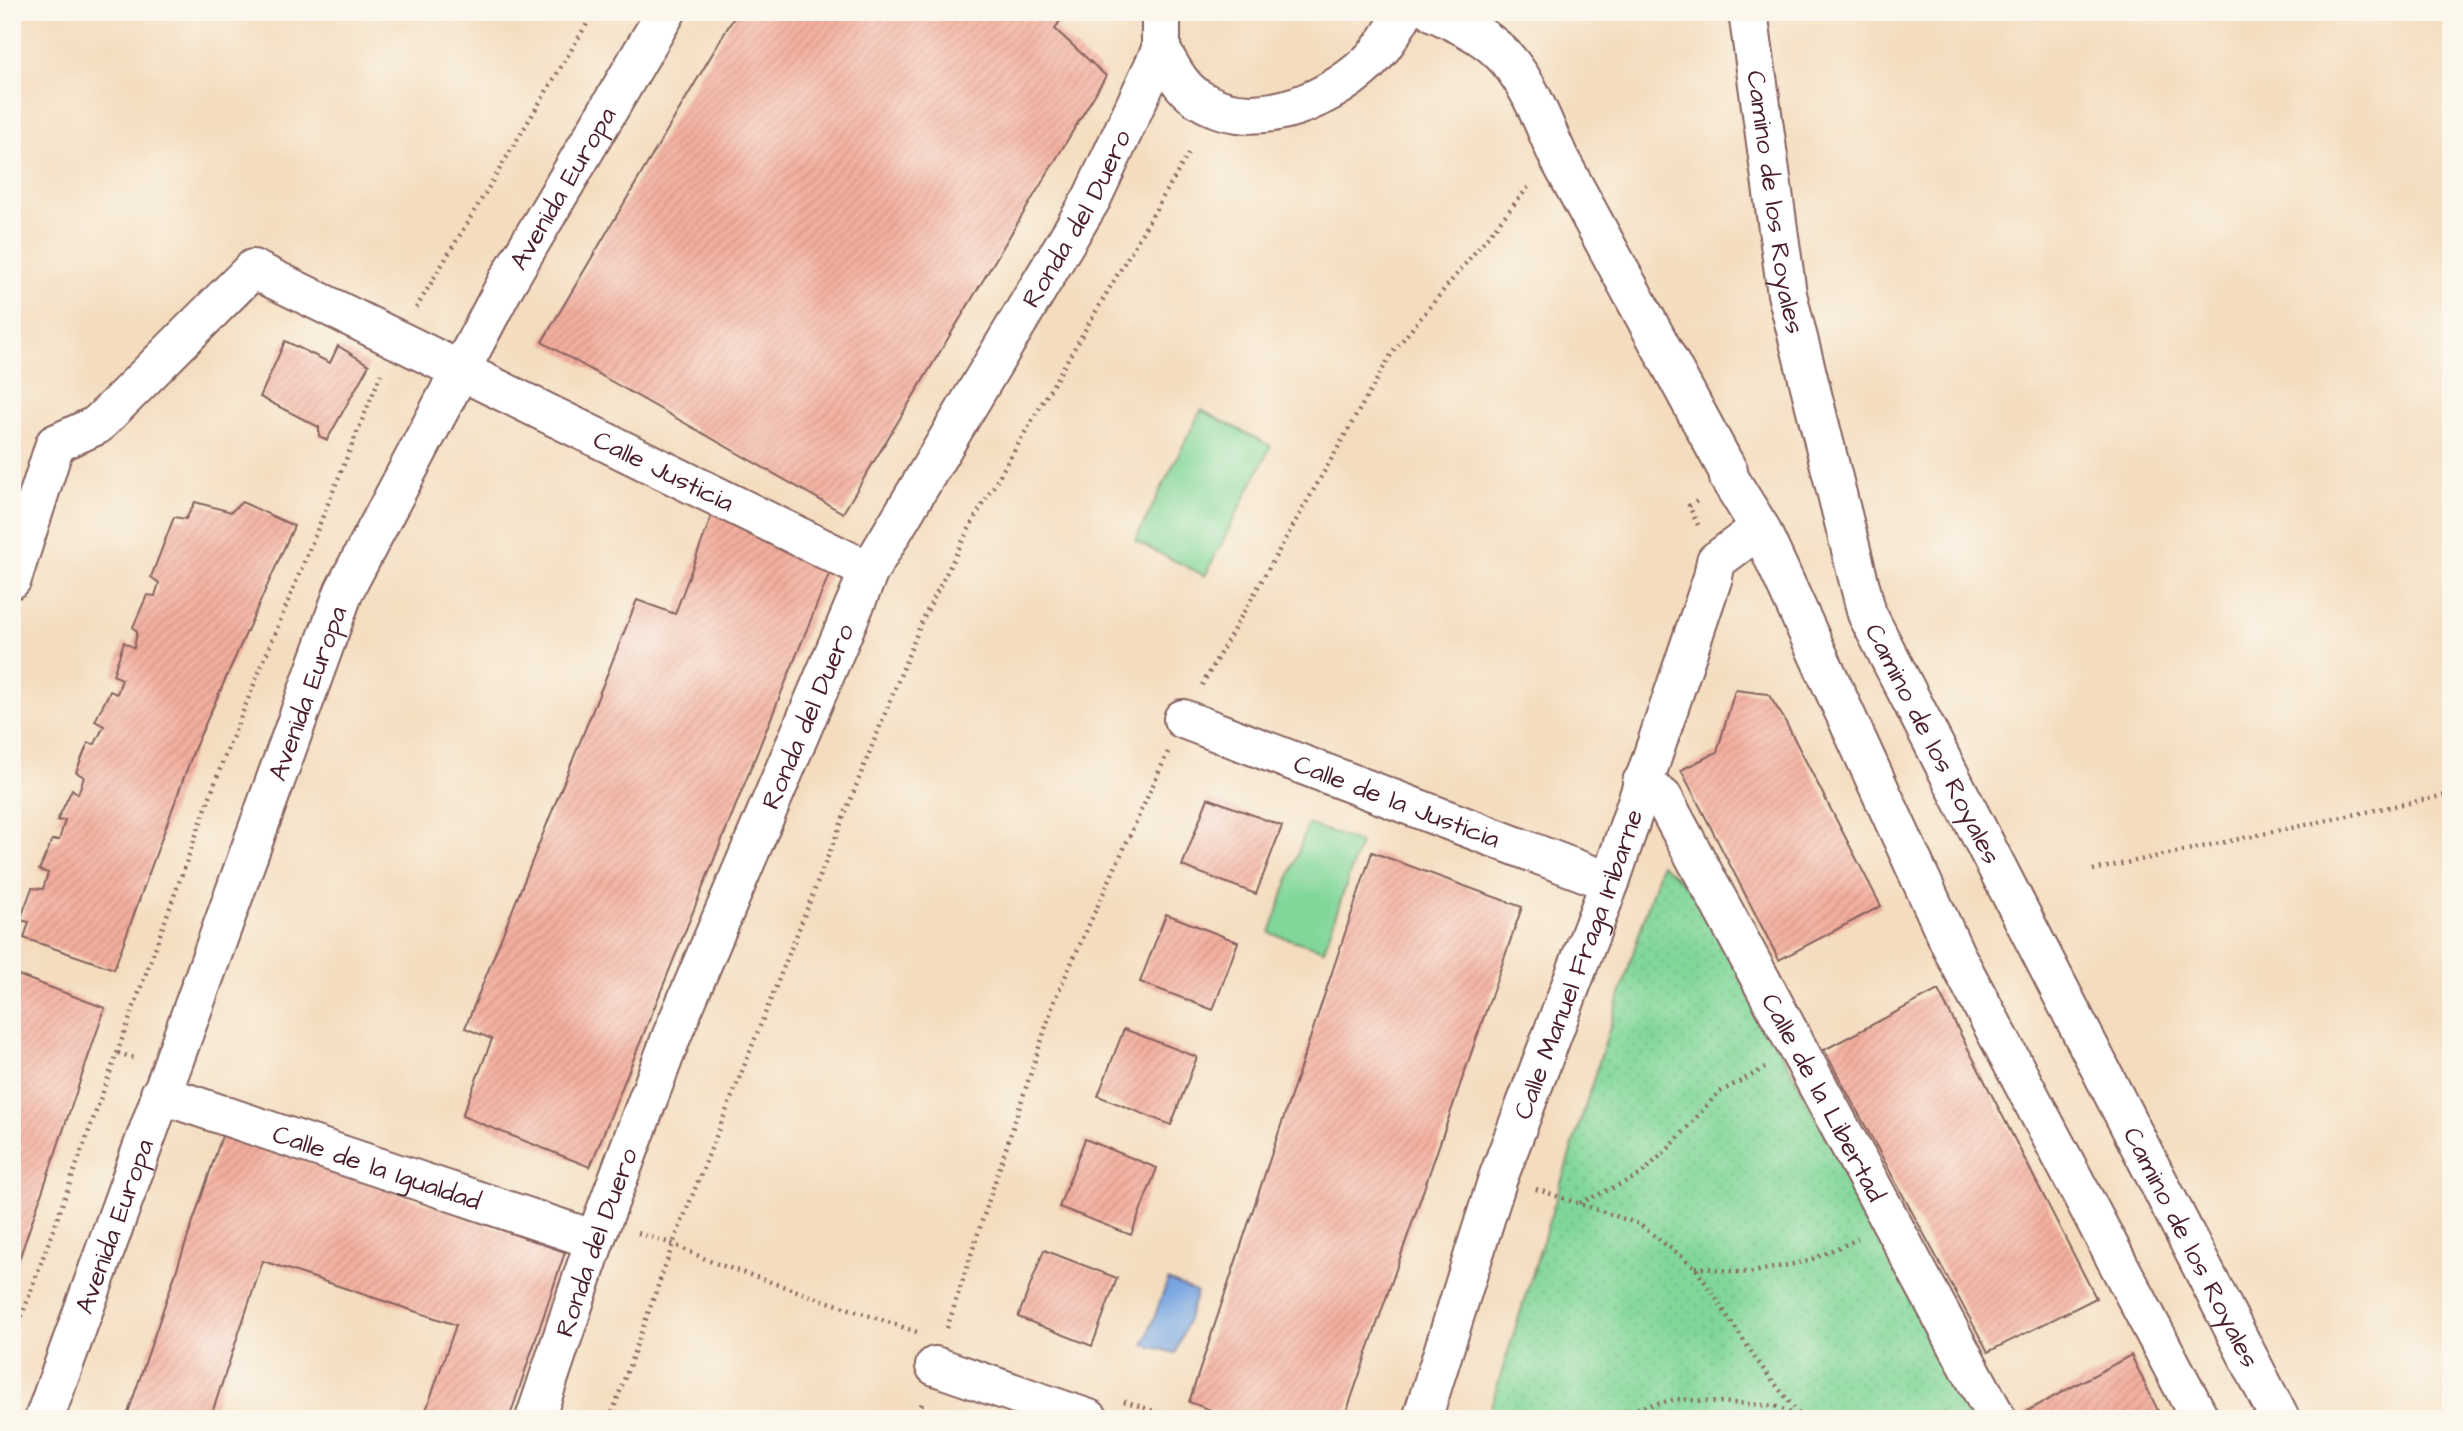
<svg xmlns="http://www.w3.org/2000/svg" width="2463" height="1431" font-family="'Architects Daughter',sans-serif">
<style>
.park{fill:url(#park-dots);stroke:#667b62;stroke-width:2}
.garden{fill:#81d79a;stroke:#667b62;stroke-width:2}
.water{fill:#78a6e1;stroke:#616286;stroke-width:2}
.building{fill:url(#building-hatch)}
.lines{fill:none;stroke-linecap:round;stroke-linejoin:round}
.minor-casing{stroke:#86625f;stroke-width:42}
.path{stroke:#86625f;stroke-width:4.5;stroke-dasharray:2 5;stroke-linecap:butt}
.minor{stroke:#fff;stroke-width:38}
.labels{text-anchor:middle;stroke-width:6;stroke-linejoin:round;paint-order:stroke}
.street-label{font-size:26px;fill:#4a1f2b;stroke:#fbf7ec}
</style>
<defs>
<pattern id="park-dots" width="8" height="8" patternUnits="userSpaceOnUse" patternTransform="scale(1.75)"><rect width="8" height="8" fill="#81d79a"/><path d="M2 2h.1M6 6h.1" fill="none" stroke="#71b885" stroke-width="1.8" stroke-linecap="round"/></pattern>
<pattern id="building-hatch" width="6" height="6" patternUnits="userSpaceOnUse" patternTransform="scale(1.75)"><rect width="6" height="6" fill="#f3ae9e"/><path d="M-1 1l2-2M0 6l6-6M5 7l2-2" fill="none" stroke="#d29588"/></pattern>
</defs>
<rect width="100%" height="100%" fill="#fbf7ec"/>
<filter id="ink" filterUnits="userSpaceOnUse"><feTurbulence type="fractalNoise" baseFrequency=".0143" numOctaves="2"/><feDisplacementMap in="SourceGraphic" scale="14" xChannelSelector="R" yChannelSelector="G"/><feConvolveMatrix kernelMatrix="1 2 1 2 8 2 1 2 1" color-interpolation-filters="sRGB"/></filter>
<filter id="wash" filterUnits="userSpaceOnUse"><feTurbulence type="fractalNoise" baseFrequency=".00686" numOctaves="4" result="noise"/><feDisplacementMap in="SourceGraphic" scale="28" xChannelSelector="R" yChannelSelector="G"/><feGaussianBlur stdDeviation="1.57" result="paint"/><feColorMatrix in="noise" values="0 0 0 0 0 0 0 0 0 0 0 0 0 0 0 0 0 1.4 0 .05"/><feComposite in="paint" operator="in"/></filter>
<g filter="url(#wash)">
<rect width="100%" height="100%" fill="#f4ddbf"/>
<polygon class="park" points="1661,864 1697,894 1977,1419 1487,1419"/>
<g class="garden">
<polygon points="1201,410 1271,446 1205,576 1135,541"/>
<polygon points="1308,824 1360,843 1324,950 1270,933"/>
</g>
<polygon class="water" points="1168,1280 1197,1293 1176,1353 1144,1345"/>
<g id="blocks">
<g class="building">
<polygon points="737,12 1065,12 1055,29 1106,76 843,513 542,342"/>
<polygon points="285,341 330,363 338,346 369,365 327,440 319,436 319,427 260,397"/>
<polygon points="195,502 231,512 242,502 294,526 195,747 114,969 24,938 29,922 20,920 32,888 43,889 48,873 39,870 52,840 59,840 65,820 57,821 72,789 78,794 84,777 76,772 88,743 95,744 104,726 95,721 110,691 117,694 122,679 113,675 124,642 134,648 137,632 133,627 147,595 155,596 159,583 151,577 174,517 186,519"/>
<polygon points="713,512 832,567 590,1167 462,1116 492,1039 465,1028 637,600 675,614"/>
<polygon points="1735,690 1768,694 1783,717 1881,906 1779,960 1681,770 1717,752"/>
<polygon points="1208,798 1282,826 1256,894 1182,866"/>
<polygon points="1372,852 1522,907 1344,1419 1235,1419 1189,1402"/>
<polygon points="1166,914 1238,942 1213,1010 1140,982"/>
<polygon points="15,974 105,1008 13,1277 12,978"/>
<polygon points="1938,990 2096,1298 1988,1352 1824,1050"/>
<polygon points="1124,1029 1197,1057 1171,1125 1098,1096"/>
<polygon points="223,1133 565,1252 509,1419 423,1419 456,1325 263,1261 210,1419 126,1419"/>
<polygon points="1085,1139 1157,1168 1131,1235 1059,1207"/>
<polygon points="1044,1250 1117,1278 1092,1346 1018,1317"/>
<polygon points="2131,1355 2162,1419 2028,1419 2025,1412"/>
</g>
</g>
</g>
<g filter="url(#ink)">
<use href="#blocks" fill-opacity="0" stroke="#86625f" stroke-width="2"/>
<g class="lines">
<defs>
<g id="minor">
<path d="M 1434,12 C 1457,23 1480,33 1499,51 C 1529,79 1542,122 1559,158 L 1728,471 L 1729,478 L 1760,528 L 1955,954 L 2200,1419"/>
<path id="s1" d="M 1748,12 L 1787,294 L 1867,614 L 2280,1419"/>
<path d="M 1161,50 C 1171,67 1180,86 1196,97 C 1249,134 1324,104 1367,64 C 1383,49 1393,31 1404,12"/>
<path id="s2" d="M 12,579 L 55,444 L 97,425 L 253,269 L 869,571"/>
<path id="s3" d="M 1183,719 L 1610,882"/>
<path id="s4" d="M 1642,782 L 1663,798 L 1997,1419"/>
<path id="s5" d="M 160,1094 L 595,1240"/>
<polyline points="935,1366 1089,1419"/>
<path id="s6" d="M 44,1419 L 344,591 L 507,282 L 666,12"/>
<path id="s7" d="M 535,1419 L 595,1240 L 672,1035 L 869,571 L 1092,198 L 1161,50 L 1161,12"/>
<path id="s8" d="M 1422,1419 L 1498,1178 L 1610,882 L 1713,577 L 1716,561 L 1760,528"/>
</g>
</defs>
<use href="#minor" class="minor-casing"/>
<g class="path">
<polyline points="416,308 594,12"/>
<polyline points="1698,525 1689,506 1699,500"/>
<polyline points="1202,685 1392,353 1530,185"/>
<polyline points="2093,870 2451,794"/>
<polyline points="118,1053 134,1058"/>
<polyline points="1536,1189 1639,1224 1694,1266 1758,1362 1801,1417"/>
<polyline points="1580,1203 1640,1175 1670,1147 1718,1093 1765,1068"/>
<polyline points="638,1233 673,1244 712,1262 917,1332"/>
<polyline points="1695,1267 1748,1273 1808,1261 1858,1239"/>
<polyline points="947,1328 1055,999 1168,752"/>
<polyline points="12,1343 224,758 381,374"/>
<polyline points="1124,1401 1177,1419"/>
<polyline points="610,1419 673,1244 922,621 973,521 1190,151"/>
<polyline points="917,1419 922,1403"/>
<polyline points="1589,1419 1677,1399 1775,1406 1805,1419"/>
<polyline points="1930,1419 1949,1411"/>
</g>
<use href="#minor" class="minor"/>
</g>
</g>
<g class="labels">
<g class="street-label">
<text dy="9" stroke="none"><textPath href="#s6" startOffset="1339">Avenida Europa</textPath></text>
<text dy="9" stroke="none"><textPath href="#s1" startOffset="192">Camino de los Royales</textPath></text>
<text dy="9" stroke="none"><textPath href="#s7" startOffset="1321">Ronda del Duero</textPath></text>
<text dy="9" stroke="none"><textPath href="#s2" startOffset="866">Calle Justicia</textPath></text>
<text dy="9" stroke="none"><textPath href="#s6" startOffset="772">Avenida Europa</textPath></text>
<text dy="9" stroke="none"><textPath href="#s7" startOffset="754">Ronda del Duero</textPath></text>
<text dy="9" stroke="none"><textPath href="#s1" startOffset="760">Camino de los Royales</textPath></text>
<text dy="9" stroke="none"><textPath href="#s3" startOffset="229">Calle de la Justicia</textPath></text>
<text dy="9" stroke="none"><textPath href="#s8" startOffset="481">Calle Manuel Fraga Iribarne</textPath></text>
<text dy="9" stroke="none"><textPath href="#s4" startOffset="366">Calle de la Libertad</textPath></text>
<text dy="9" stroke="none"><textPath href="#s5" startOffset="229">Calle de la Igualdad</textPath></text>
<text dy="9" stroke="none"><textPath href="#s6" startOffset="205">Avenida Europa</textPath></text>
<text dy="9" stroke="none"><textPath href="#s7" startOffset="187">Ronda del Duero</textPath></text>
<text dy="9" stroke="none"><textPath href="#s1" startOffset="1326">Camino de los Royales</textPath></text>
</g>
</g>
<rect width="2463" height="1431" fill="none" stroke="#fbf7ec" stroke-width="42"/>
</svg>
